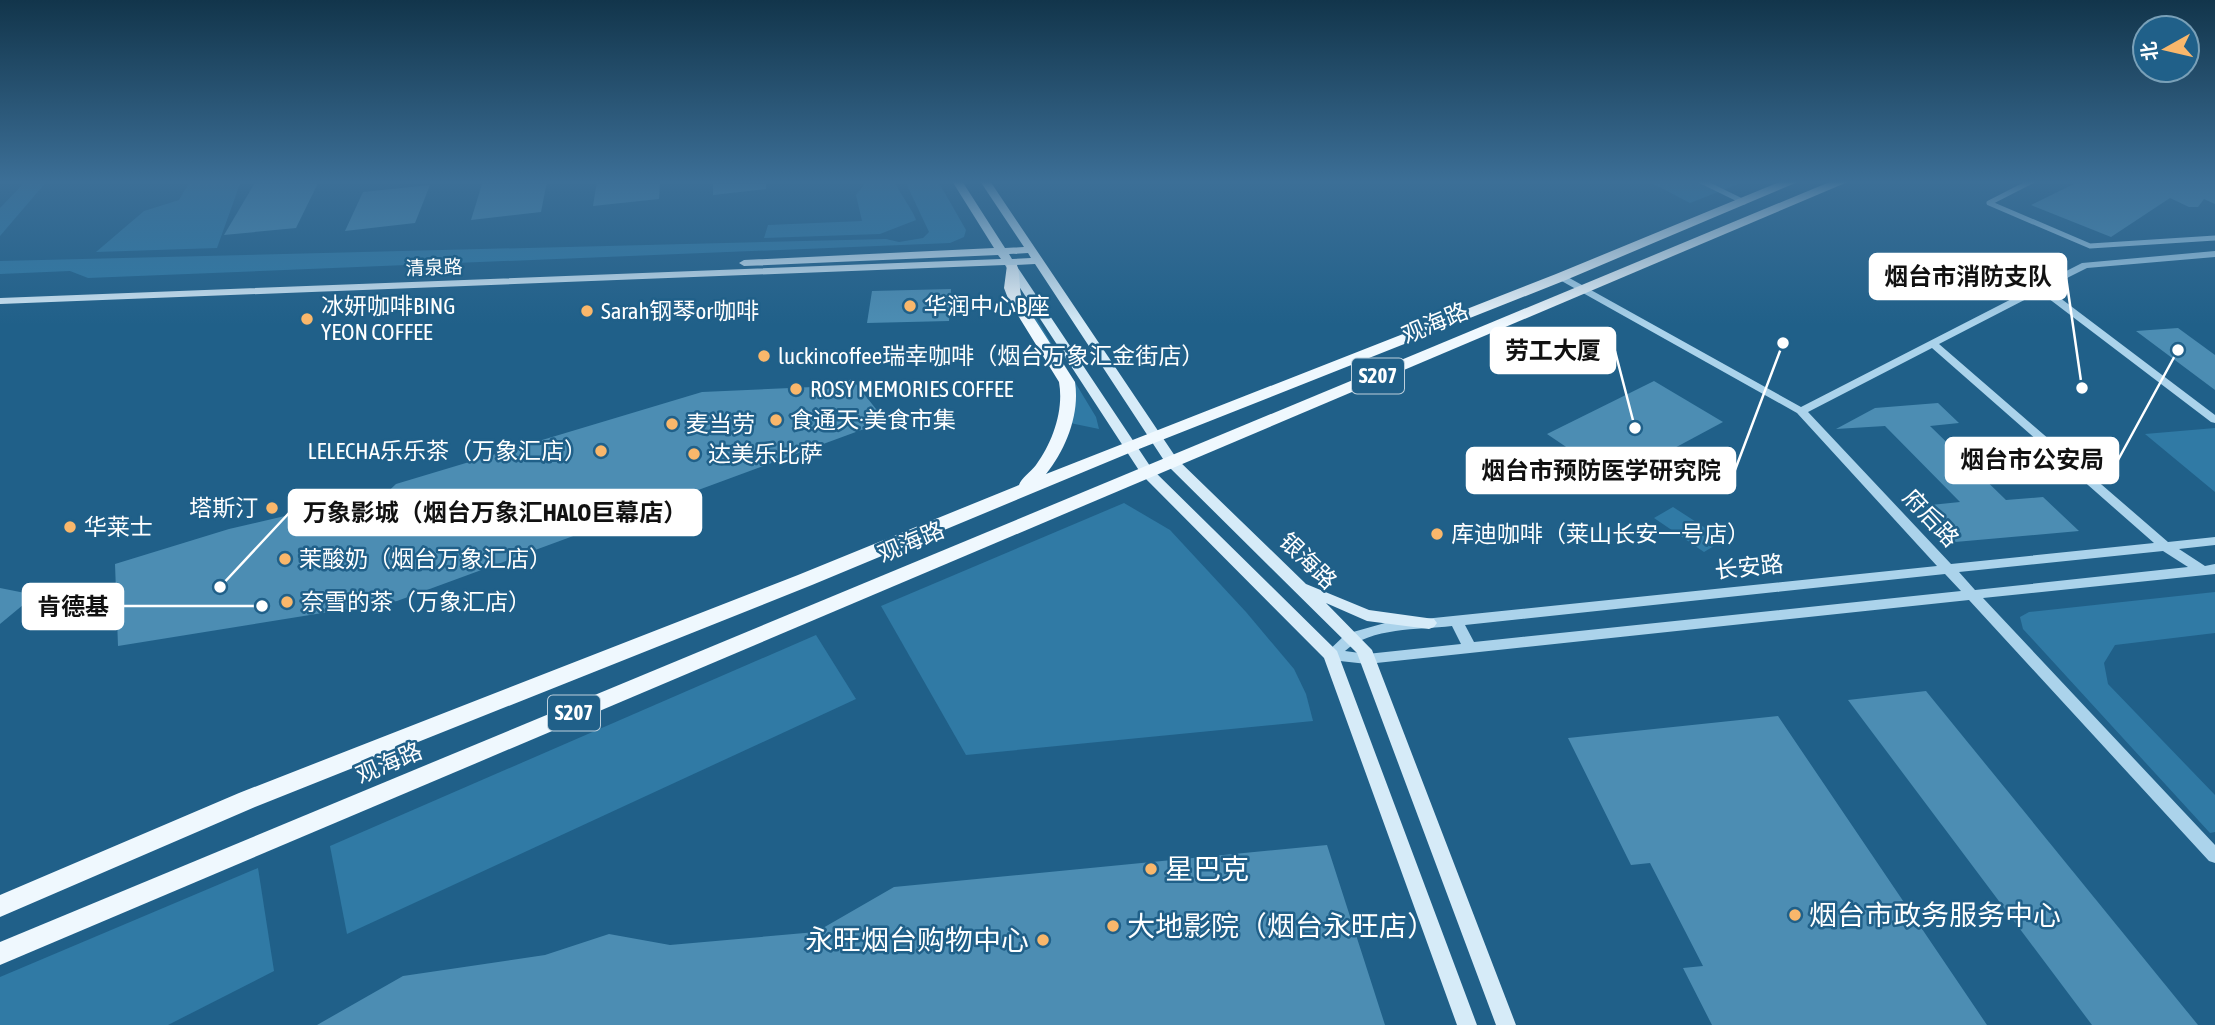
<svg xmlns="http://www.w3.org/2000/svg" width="2215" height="1025" font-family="'Asap Condensed','Noto Sans SC',sans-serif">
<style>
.green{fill:#307aa5}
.building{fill:#4c8db3}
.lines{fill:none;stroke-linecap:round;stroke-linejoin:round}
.minor{stroke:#abd3eb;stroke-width:5}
.tertiary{fill:#abd3eb;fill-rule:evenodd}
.secondary{fill:#d6ebf8;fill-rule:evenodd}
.primary{fill:#eff8fe;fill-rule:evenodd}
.poi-dot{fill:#f9b76b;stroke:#206089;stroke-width:2.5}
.labels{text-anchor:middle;stroke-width:5;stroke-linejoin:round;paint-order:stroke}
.far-street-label{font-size:19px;fill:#fff;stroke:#206089}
.shield{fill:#206089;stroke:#bccfdc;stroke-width:2}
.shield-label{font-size:21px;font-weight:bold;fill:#fff}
.poi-label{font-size:23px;fill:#fff;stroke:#206089;text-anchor:start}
.street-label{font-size:23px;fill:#fff;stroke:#206089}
.near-poi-label{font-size:28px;fill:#fff;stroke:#206089;text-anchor:start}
.leader{fill:none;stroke:#fff;stroke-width:2.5}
.callout-dot{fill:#fff;stroke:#206089;stroke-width:2.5}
.callout{fill:#fff;stroke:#fff;stroke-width:2.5}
.callout-label{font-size:24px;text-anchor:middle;font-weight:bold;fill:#111}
</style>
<rect width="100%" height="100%" fill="#206089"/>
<g class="green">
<polygon points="26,181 47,181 0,236 0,208"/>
<polygon points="190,181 241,181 217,248 96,252 144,211 179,200"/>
<path d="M 867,181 L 894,181 C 899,192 914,212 916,220 L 880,234 L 764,238 L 768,225 L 862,221 L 856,195 Z"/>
<polygon points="905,181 938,181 966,230 964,237 950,243 88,278 70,271 0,274 0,261 886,239 899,242 923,238 929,232"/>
<polygon points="1648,181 1746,181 1690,203"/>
<polygon points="1027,303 1096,417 1099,429 1070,423 1075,401 1022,304"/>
<polygon points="2215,428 2215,492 2145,434"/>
<polygon points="1124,503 1170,530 1246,612 1294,669 1306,694 1313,721 966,755 881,606"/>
<polygon points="1673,507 1724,540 1704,552 1654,518"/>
<polygon points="2215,592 2215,633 2115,645 2104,663 2108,684 2215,795 2215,832 2210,833 2023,629 2020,617 2029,612"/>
<polygon points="816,635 856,699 347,934 330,846"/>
<polygon points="258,868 274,971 168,1025 0,1025 0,977"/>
</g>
<g class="building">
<polygon points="256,181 319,181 296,228 224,235"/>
<polygon points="483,181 547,181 541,212 471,220"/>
<polygon points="597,181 660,181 659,199 593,206"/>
<polygon points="713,181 766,181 766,189 713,195"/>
<polygon points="2080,181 2215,181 2215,204 2204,199 2198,207 2189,207 2170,198 2111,237 2031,205"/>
<polygon points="430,185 415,223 345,231 363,192"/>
<polygon points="951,289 949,321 867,323 872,291"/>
<polygon points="2178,328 2215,355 2215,390 2136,331"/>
<polygon points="852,379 884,419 862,427 864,429 397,601 118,646 115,564 229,529 345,502 351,512 374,505 396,484 702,392 813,387 820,392"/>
<polygon points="1654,381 1723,422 1615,480 1547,434"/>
<polygon points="1938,403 1959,423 1930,426 2006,500 2043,497 2079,531 1955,542 1921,506 1960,502 1885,426 1836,429 1875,408"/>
<polygon points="0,588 35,595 0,624"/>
<polygon points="1926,691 2198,1025 2092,1025 1848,700"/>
<polygon points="1778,716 1987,1025 1712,1025 1683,968 1703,966 1650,863 1631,865 1568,738"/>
<polygon points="1327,845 1385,1025 317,1025 403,976 545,955 609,934 670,945 816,932 894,887"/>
</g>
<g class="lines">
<g class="minor">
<polyline points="1701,181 1744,202"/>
<polyline points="2032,181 1989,203 2090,246 2215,238"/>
</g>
<path class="tertiary" d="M 2215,251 L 2215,257 L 2087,268 L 2047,288 L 2215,415 L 2215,423 L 2211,422 L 2040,292 L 1939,344 L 2168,542 L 2215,537 L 2215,545 L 2179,549 L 2205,566 L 2215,564 L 2215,574 L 1983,598 L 2215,845 L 2215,863 L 2209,861 L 1969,600 L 1367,664 L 1331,660 L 1326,659 L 1324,655 L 1346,634 L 1385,623 L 1937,566 L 1797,413 L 1558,279 L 1558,275 L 1564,275 L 1801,407 L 2082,263 ZM 1932,348 L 2154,543 L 1951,564 L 1808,412 ZM 2163,551 L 2188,567 L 1975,590 L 1959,572 ZM 1945,574 L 1961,591 L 1474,642 L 1465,625 ZM 1452,626 L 1461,644 L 1367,654 L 1345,651 C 1372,627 1417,630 1452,626 Z"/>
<path class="secondary" d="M 952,181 L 962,181 L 1005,248 L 1024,247 L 980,181 L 990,181 L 1177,459 L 1306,584 L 1369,610 L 1434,619 L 1437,623 L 1434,627 L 1429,629 L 1367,621 L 1326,603 L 1372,650 L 1516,1025 L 1496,1025 L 1357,653 L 1167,465 L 1035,264 L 1016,265 L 1152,469 L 1337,651 L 1477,1025 L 1457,1025 L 1324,658 L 1142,475 L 1005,265 L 0,304 L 0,298 L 1001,259 L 998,255 L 744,266 L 739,263 L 744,260 L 994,248 ZM 1028,253 L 1031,258 L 1012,259 L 1009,254 Z"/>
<g class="primary">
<path d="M 1782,181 L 1800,181 L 1566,280 L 1134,451 L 812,585 L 255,807 L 0,917 L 0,895 L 239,793 L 798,575 L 1019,485 C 1021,478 1031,472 1036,465 C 1053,442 1064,410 1059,382 L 1009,301 L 1004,288 L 1007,265 L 1017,265 C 1021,276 1018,289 1023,301 L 1075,382 C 1080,414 1066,449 1046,474 L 1556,274 Z"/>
<polygon points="1832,181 1850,181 0,965 0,942"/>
</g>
</g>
<linearGradient id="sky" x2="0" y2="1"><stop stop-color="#12354b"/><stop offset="0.56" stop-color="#3c6f97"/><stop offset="1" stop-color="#3c6f97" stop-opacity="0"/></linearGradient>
<rect width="2215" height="325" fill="url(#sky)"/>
<g class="poi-dot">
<circle cx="910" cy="306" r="7"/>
<circle cx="587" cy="311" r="7"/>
<circle cx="307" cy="319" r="7"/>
<circle cx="764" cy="356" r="7"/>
<circle cx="796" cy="389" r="7"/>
<circle cx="776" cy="420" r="7"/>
<circle cx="672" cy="424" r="7"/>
<circle cx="601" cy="451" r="7"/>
<circle cx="694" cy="454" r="7"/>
<circle cx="272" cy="508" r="7"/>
<circle cx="70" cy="527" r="7"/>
<circle cx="1437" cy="534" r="7"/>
<circle cx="285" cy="559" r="7"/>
<circle cx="287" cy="602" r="7"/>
<circle cx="1151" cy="869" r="7"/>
<circle cx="1795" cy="915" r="7"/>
<circle cx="1113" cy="926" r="7"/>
<circle cx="1043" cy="940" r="7"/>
</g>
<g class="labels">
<g class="far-street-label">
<text transform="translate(434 267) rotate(-2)" y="7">清泉路</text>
</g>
<g class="shield">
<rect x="1352" y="358.5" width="52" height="35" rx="5"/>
<rect x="548" y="695.5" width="52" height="35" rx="5"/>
</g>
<g class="shield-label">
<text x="1378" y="383">S207</text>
<text x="574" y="720">S207</text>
</g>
<g class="poi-label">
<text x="321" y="314">冰妍咖啡BING<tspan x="321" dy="26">YEON COFFEE</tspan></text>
<text x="924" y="314">华润中心B座</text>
<text x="601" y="319">Sarah钢琴or咖啡</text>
<text x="778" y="364">luckincoffee瑞幸咖啡（烟台万象汇金街店）</text>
<text x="810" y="397">ROSY MEMORIES COFFEE</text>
<text x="790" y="428">食通天·美食市集</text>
<text x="686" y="432">麦当劳</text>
<text x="587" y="459" text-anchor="end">LELECHA乐乐茶（万象汇店）</text>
<text x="708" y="462">达美乐比萨</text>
<text x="258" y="516" text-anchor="end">塔斯汀</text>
<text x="84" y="535">华莱士</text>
<text x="1451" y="542">库迪咖啡（莱山长安一号店）</text>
<text x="299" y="567">茉酸奶（烟台万象汇店）</text>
<text x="301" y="610">奈雪的茶（万象汇店）</text>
</g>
<g class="street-label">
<text transform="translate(1435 323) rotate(-23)" y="8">观海路</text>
<text transform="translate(1931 518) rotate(47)" y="8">府后路</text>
<text transform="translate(911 542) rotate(-23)" y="8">观海路</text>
<text transform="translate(1308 561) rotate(44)" y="8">银海路</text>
<text transform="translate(1749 567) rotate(-6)" y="8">长安路</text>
<text transform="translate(389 763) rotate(-23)" y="8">观海路</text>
</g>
<g class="near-poi-label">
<text x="1165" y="879">星巴克</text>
<text x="1809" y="925">烟台市政务服务中心</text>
<text x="1127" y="936">大地影院（烟台永旺店）</text>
<text x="1029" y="950" text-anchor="end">永旺烟台购物中心</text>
</g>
</g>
<path class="leader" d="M2082 388L2066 277M1635 428L1615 351M2178 350L2118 460M1783 343L1735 470M220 587L289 513M262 606L123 606"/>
<g class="callout-dot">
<circle cx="2082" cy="388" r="7"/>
<circle cx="1635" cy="428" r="7"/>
<circle cx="2178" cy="350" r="7"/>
<circle cx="1783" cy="343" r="7"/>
<circle cx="220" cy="587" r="7"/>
<circle cx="262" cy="606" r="7"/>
</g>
<g class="callout">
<rect x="1870" y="254" width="196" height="45" rx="7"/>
<rect x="1491" y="328" width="124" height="45" rx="7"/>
<rect x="1946" y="438" width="172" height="45" rx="7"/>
<rect x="1467" y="448" width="268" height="45" rx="7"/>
<rect x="289" y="490" width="412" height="45" rx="7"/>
<rect x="23" y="584" width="100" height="45" rx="7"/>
</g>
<g class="callout-label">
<text x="1968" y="285">烟台市消防支队</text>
<text x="1553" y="359">劳工大厦</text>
<text x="2032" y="468">烟台市公安局</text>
<text x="1601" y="479">烟台市预防医学研究院</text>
<text x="495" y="521">万象影城（烟台万象汇HALO巨幕店）</text>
<text x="73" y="615">肯德基</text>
</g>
<g transform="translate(2166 49) rotate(262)"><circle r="33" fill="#206089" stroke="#79a0b8" stroke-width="2"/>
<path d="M0-5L12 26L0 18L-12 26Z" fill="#f9b76b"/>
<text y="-10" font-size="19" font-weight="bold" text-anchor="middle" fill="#ffffff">北</text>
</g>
</svg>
